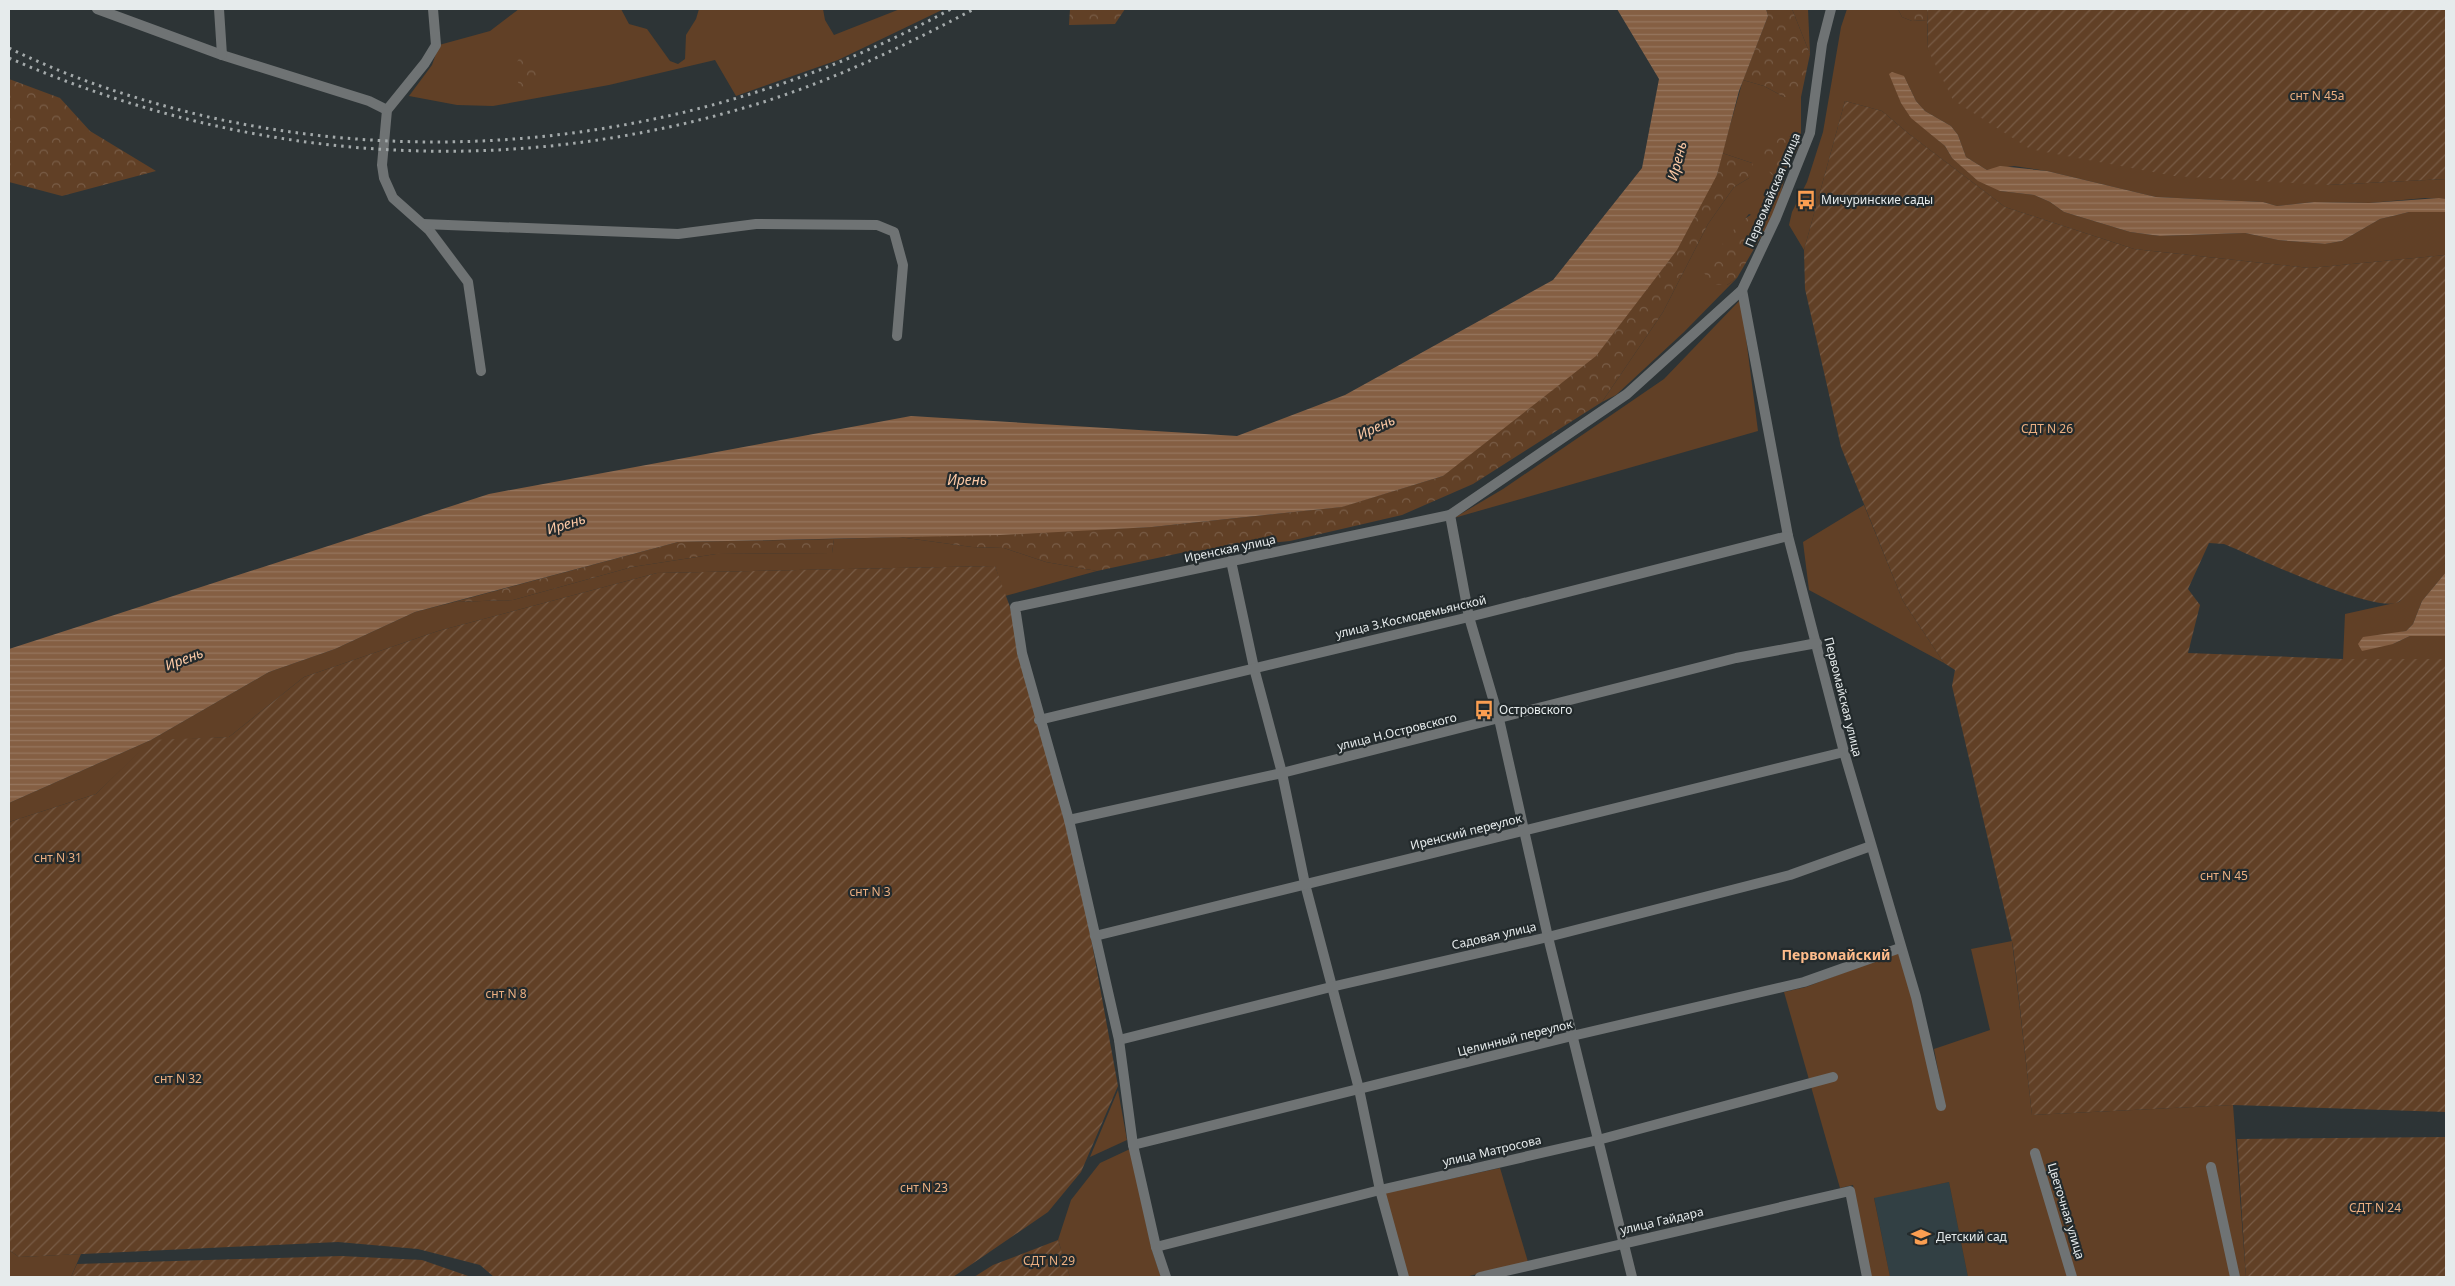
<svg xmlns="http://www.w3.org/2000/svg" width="2455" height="1286" font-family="'Noto Sans',sans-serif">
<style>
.built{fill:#324044}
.grass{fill:#614026}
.forest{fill:url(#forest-crowns)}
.garden{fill:url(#garden-furrows)}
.water{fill:url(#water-rules)}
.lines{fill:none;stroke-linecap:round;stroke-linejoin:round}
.minor{stroke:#6f7374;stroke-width:10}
.rail{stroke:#a4aaab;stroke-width:3;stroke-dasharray:2.5 5;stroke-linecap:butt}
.labels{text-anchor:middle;stroke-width:4.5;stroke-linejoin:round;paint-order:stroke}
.park-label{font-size:12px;fill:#edb082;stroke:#232a2c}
.street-label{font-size:12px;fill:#e6ebec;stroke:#232a2c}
.poi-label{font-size:12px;fill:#e6ebec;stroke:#232a2c;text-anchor:start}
.water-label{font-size:14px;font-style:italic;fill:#fcc9a5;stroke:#232a2c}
.neighbourhood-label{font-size:14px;font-weight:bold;fill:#ffbc8b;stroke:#232a2c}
</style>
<defs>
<pattern id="forest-crowns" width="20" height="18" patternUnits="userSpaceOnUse" patternTransform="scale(1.25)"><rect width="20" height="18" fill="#614026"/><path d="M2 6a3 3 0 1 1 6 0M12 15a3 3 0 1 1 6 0" fill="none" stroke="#785c46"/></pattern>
<pattern id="garden-furrows" width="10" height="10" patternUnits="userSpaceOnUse" patternTransform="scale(1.25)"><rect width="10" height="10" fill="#614026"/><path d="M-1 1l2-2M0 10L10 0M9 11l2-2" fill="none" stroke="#785c46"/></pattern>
<pattern id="water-rules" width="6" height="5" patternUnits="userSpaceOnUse" patternTransform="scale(1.25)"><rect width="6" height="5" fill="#855f43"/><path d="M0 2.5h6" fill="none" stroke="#96765e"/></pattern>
</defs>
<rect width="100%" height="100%" fill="#2d3436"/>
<polygon class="built" points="1949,1182 1968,1277 1890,1277 1874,1197"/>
<g class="grass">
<polygon points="519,9 621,9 629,24 647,29 670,61 678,64 685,59 686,35 696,19 699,9 823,9 825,20 834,35 900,9 944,9 838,60 736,96 715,60 609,85 493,106 457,105 409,96 432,65 439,45 490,31"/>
<polygon points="1792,9 1808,9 1810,54"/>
<polygon points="1847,9 1898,9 1902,17 1912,21 1927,20 1928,50 2327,185 2446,179 2446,199 2425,198 2369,203 2314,202 2277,206 2263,202 2156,197 2047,171 2014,166 1987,170 1966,157 1958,135 1951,126 1925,111 1916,101 1904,76 1928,131 1945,146 1952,158 2000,191 2034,195 2050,202 2064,212 2130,232 2160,236 2245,233 2278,240 2325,244 2342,241 2380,219 2397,215 2409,212 2446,212 2446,255 2310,268 2134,249 2005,207 1909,134 1882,111 1845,101 1804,250 1789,225 1792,212 1807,182 1823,132 1841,27"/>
<polygon points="1743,80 1764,86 1784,97 1801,97 1801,142 1789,136 1772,175 1786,171 1778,207 1769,223 1749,214 1724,244 1727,285 1737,278 1684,332 1616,395 1602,402 1663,312 1708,224 1734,187 1749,178 1752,163 1722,153"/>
<polygon points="1741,299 1758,431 1454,518 1503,489 1664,379"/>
<polygon points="1864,505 1903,601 1944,663 1809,590 1803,542"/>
<polygon points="899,537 972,547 1004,548 1046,562 1097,571 1005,596 995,566 657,573 438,631 304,677 229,737 151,741 96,794 9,822 9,803 151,740 269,672 335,649 415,612 454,602 513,600 632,567 716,554 832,553 834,539"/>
<polygon points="2446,562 2446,572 2422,601 2413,624 2406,631 2387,635 2393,644 2410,636 2446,636 2446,659 2343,659 2345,614 2399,602"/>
<polygon points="2012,941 2032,1115 2233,1105 2246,1277 1968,1277 1949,1182 1874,1198 1890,1277 1871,1277 1853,1185 1840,1188 1784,992 1806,987 1898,952 1945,1106 1934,1049 1990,1030 1971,949"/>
<polygon points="1118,1090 1127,1140 1090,1157"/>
<polygon points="1130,1149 1152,1250 1161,1277 1070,1277 1058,1240 1071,1200 1100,1163"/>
<polygon points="1500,1168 1528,1262 1465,1277 1408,1277 1385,1193"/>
<polygon points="9,1250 19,1257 81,1254 71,1277 9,1277"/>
</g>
<g class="forest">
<polygon points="1070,9 1125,9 1115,24 1069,25"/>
<polygon points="1766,9 1792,9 1810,54 1801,97 1784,97 1764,86 1743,80 1768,16"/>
<polygon points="1898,9 1927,9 1927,20 1912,21 1902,17"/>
<path d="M 524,54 C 533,64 539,72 538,86 L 532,90 L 521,88 C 514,75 511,64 524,54 Z"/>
<polygon points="9,79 60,98 90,131 156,171 62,196 9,182"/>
<polygon points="1789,136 1801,142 1786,171 1772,175 1762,163 1764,152 1776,137"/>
<polygon points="1722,153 1752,163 1754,169 1749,178 1734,187 1708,224 1663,312 1602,402 1473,484 1402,515 1290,541 1185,552 1097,571 1046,562 1004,548 972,547 899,537 1152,527 1341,507 1443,476 1717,175"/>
<path d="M 1760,211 L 1769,217 L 1769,223 L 1737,278 L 1727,285 L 1715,285 L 1704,273 C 1718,252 1735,218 1760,211 Z"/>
<polygon points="834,539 832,553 716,554 632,567 513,600 454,602 678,542"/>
</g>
<g class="garden">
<polygon points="1927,9 2446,9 2446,179 2327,185 2174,176 2030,149 1953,100 1928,50"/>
<path d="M 1845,101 L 1882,111 L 1909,134 L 2005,207 L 2134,249 L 2310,268 L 2446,255 L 2446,562 C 2436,571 2407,599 2396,603 C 2368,611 2256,557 2224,544 L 2209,543 L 2188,589 L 2200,605 L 2188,653 L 2343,659 L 2446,659 L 2446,1112 L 2233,1105 L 2032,1115 L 2013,946 L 1952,686 L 1955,670 L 1944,663 L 1903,601 L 1841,447 L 1805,289 L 1804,250 Z"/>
<polygon points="995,566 1010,607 1066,822 1091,938 1118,1086 1081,1172 1048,1212 953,1277 494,1277 480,1265 418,1249 338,1242 19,1257 9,1250 9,822 96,794 151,740 229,737 304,677 438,631 657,573"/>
<polygon points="2446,1137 2446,1277 2246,1277 2237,1139"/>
<polygon points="1058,1240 1070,1277 974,1277 993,1265"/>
<polygon points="341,1256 422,1260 471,1277 71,1277 77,1264"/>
</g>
<g class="water">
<polygon points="1617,9 1766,9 1768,16 1739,91 1717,175 1677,250 1596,356 1443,476 1342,507 1152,527 1000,535 678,542 415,612 335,649 269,672 151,740 9,803 9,649 489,494 911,416 1237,436 1345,395 1553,280 1642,168 1659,79"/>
<polygon points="1892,72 1904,76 1916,101 1925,111 1951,126 1958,135 1966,157 1987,170 2000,166 2047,171 2156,197 2263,202 2277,206 2314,202 2369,203 2439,198 2446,199 2446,212 2409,212 2397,215 2380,219 2342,241 2325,244 2278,240 2245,233 2160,236 2130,232 2064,212 2050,202 2034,195 2000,191 1978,181 1952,158 1945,146 1911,118 1901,103 1889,74"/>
<polygon points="2446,572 2446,636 2410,636 2393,644 2362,651 2358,644 2363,637 2406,631 2413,624 2422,601"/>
</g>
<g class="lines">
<g class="minor">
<polyline points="97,9 222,55 369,101 387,110"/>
<polyline points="219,9 222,55"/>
<polyline points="433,9 436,45 425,63 387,110 382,165 384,178 393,198 429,230 468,282 481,371"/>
<polyline points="423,224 678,234 756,224 877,225 894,232 903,265 897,336"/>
<polyline points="1742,290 1788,536 1844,752 1916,997 1941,1106"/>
<polyline points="1450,515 1469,617 1499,719 1548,937 1632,1277"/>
<polyline points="1231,561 1254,668 1282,773 1305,884 1359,1089 1380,1190 1404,1277"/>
<polyline points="1039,720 1469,617 1788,536"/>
<polyline points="1069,820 1282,773 1736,658 1817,643"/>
<polyline points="1095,936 1844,752"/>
<polyline points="1119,1040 1331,987 1548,937 1790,875 1871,846"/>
<polyline points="1133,1145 1572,1036 1804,982 1900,948"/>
<polyline points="2035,1153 2072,1277"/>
<polyline points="2211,1167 2235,1277"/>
<polyline points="1156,1247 1380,1190 1598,1140 1833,1077"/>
<polyline points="1166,1277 1156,1247 1133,1145 1119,1040 1069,820 1022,653 1015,607 1450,515 1627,394 1742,290 1776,218 1810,133 1822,44 1831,9"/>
<polyline points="1480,1277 1850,1191 1867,1277"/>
</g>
<g class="rail">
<path d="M 9,48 C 74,80 143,102 213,118 C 464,173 726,132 951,9"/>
<path d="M 9,58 C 240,159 489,180 733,111 C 817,88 897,50 974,9"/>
</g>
</g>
<defs>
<symbol id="bus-bare" viewBox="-9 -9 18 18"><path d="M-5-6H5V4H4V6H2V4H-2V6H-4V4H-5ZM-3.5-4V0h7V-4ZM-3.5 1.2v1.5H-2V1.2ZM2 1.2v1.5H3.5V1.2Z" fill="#fb9e51" stroke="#232a2c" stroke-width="2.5" paint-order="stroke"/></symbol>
<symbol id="school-bare" viewBox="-9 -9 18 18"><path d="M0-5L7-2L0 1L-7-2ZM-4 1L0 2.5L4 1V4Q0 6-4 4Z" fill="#fb9e51" stroke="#232a2c" stroke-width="2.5" paint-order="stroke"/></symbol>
</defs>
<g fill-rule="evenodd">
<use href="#bus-bare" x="1792" y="186" width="28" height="28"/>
<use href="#bus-bare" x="1470" y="696" width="28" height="28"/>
<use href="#school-bare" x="1907" y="1223" width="28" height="28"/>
</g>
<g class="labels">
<g class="park-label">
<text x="2317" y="100">снт N 45а</text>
<text x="2047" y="433">СДТ N 26</text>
<text x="58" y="862">снт N 31</text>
<text x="2224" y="880">снт N 45</text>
<text x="870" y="896">снт N 3</text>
<text x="506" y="998">снт N 8</text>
<text x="178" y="1083">снт N 32</text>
<text x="924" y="1192">снт N 23</text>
<text x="2375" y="1212">СДТ N 24</text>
<text x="1049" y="1265">СДТ N 29</text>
</g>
<g class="street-label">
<text transform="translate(1773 190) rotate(-67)" y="4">Первомайская улица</text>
<text transform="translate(1230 549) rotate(-12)" y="4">Иренская улица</text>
<text transform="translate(1411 617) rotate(-13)" y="4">улица З.Космодемьянской</text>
<text transform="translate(1843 697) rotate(76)" y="4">Первомайская улица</text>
<text transform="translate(1397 732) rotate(-14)" y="4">улица Н.Островского</text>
<text transform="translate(1466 832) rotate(-14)" y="4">Иренский переулок</text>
<text transform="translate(1494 936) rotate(-13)" y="4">Садовая улица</text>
<text transform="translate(1515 1038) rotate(-14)" y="4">Целинный переулок</text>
<text transform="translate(1492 1151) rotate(-13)" y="4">улица Матросова</text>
<text transform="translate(2066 1211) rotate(73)" y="4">Цветочная улица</text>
<text transform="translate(1662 1221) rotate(-13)" y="4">улица Гайдара</text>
</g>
<g class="poi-label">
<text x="1821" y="204">Мичуринские сады</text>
<text x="1499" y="714">Островского</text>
<text x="1936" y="1241">Детский сад</text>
</g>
<g class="water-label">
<text transform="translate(1677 161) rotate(-75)" y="5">Ирень</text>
<text transform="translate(1376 427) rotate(-24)" y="5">Ирень</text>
<text x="967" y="485">Ирень</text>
<text transform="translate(566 524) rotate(-17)" y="5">Ирень</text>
<text transform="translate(184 659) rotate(-21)" y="5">Ирень</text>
</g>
<g class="neighbourhood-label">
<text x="1836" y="960">Первомайский</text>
</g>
</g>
<rect width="2455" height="1286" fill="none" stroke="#e6ebec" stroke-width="20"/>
</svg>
